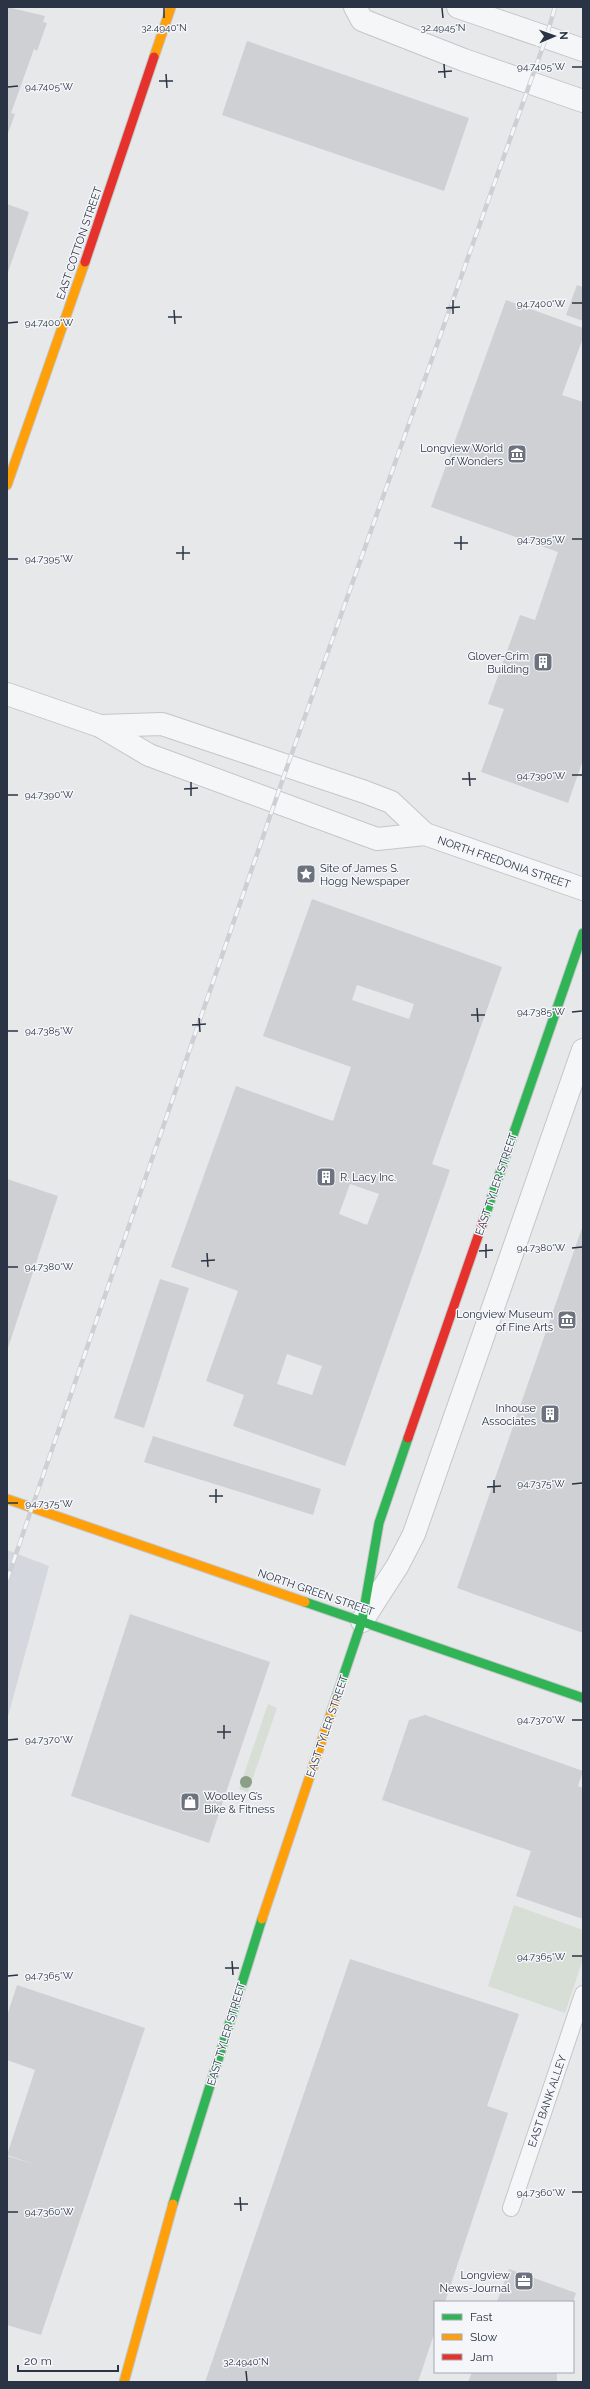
<svg xmlns="http://www.w3.org/2000/svg" width="590" height="2389" font-family="Raleway,sans-serif">
<style>
.built{fill:#d4d7dd}
.green{fill:#d6ded6}
.building{fill:#ced0d3;fill-rule:evenodd}
.lines{fill:none;stroke-linecap:round;stroke-linejoin:round}
.lane-casing{stroke:#c4c6c8;stroke-width:18}
.street-casing{stroke:#c4c6c8;stroke-width:24}
.fast-casing{stroke:#c4c6c8;stroke-width:11}
.slow-casing{stroke:#c4c6c8;stroke-width:11}
.jam-casing{stroke:#c4c6c8;stroke-width:11}
.lane{stroke:#f5f6f7;stroke-width:16}
.street{stroke:#f5f6f7;stroke-width:22}
.fast{stroke:#30b455;stroke-width:9}
.slow{stroke:#ff9f0a;stroke-width:9}
.jam{stroke:#e5322d;stroke-width:9}
.rail-casing{stroke:#cecfd2;stroke-width:4.5}
.rail{stroke:#f4f6f9;stroke-width:3;stroke-dasharray:9;stroke-linecap:butt}
.tree{fill:#8a9e88}
.ticks{fill:none;stroke:#2b3445;stroke-width:1.5}
.labels{text-anchor:middle;stroke-width:3;stroke-linejoin:round;paint-order:stroke}
.street-label{font-size:11px;fill:#2b3445;stroke:#f4f6f9}
.poi-label{font-size:11px;fill:#2b3445;stroke:#f4f6f9;text-anchor:end}
.ticks-label{font-size:10px;text-anchor:middle;fill:#2b3445;stroke:#f4f6f9;stroke-width:3;stroke-linejoin:round;paint-order:stroke}
</style>
<rect width="100%" height="100%" fill="#e6e8ea"/>
<polygon class="built" points="7,1550 49,1566 7,1720"/>
<g class="green">
<polygon points="268,1704 277,1708 248,1792 239,1789"/>
<polygon points="514,1905 583,1930 583,1959 565,2013 488,1986"/>
</g>
<g class="building">
<polygon points="7,7 45,16 43,22 47,23 37,51 34,49 11,113 15,114 7,136"/>
<polygon points="247,41 469,118 444,191 222,115"/>
<polygon points="7,204 29,212 7,275"/>
<polygon points="577,285 583,287 583,321 566,315"/>
<polygon points="506,300 583,328 583,338 562,395 583,402 583,760 568,803 481,772 504,709 488,704 520,615 535,620 558,552 431,507"/>
<path d="M 312,899 L 502,967 L 432,1164 L 450,1170 L 345,1466 L 233,1426 L 244,1395 L 206,1381 L 238,1291 L 171,1267 L 236,1086 L 333,1121 L 351,1067 L 263,1036 ZM 357,985 L 414,1004 L 409,1019 L 352,1000 ZM 350,1184 L 379,1194 L 367,1225 L 339,1214 ZM 287,1354 L 322,1366 L 312,1395 L 277,1384 Z"/>
<polygon points="7,1179 58,1196 7,1351"/>
<polygon points="583,1225 583,1633 457,1588"/>
<polygon points="160,1279 189,1288 144,1428 114,1418"/>
<polygon points="153,1436 321,1489 313,1515 144,1462"/>
<polygon points="130,1614 270,1662 209,1843 71,1796"/>
<polygon points="425,1715 583,1771 578,1786 583,1788 583,1919 516,1896 531,1851 382,1800 409,1720"/>
<polygon points="350,1959 519,2014 487,2106 508,2113 445,2302 435,2302 435,2331 418,2382 205,2382"/>
<polygon points="17,1985 145,2028 41,2335 7,2325 7,2156 37,2165 7,2155 35,2070 7,2060 7,2016"/>
<polygon points="509,2269 576,2293 573,2302 497,2302"/>
<polygon points="472,2372 557,2372 557,2382 468,2382"/>
</g>
<g class="lines">
<defs>
<polyline id="lane" points="511,2208 583,1994"/>
<g id="street">
<polyline points="355,7 362,20 464,60 583,101"/>
<polyline points="458,7 583,50"/>
<polyline points="7,694 100,726 149,755 377,839 425,834 583,889"/>
<polyline points="100,726 162,724 365,792 391,802 425,834"/>
<polyline points="362,1621 398,1565 414,1534 583,1050"/>
</g>
<g id="fast">
<polyline points="484,1219 583,933"/>
<polyline points="305,1602 583,1698"/>
<polyline points="336,1698 362,1621 379,1523 408,1438"/>
<polyline points="173,2204 262,1919"/>
</g>
<g id="slow">
<polyline points="154,57 171,7"/>
<polyline points="7,485 85,262"/>
<polyline points="7,1499 305,1602"/>
<polyline points="262,1919 336,1698"/>
<polyline points="124,2382 173,2204"/>
</g>
<g id="jam">
<polyline points="85,262 154,57"/>
<polyline points="408,1438 484,1219"/>
</g>
</defs>
<use href="#lane" class="lane-casing"/>
<use href="#street" class="street-casing"/>
<use href="#fast" class="fast-casing"/>
<use href="#slow" class="slow-casing"/>
<use href="#jam" class="jam-casing"/>
<use href="#lane" class="lane"/>
<use href="#street" class="street"/>
<use href="#fast" class="fast"/>
<use href="#slow" class="slow"/>
<use href="#jam" class="jam"/>
<defs>
<polyline id="rail" points="7,1580 287,767 546,38 555,7"/>
</defs>
<use href="#rail" class="rail-casing"/>
<use href="#rail" class="rail"/>
</g>
<circle class="tree" cx="246" cy="1782" r="6"/>
<path class="ticks" d="M 164,8 L 164,18M 442,8 L 443,18M 444,64 L 445,78M 572,67 L 582,67M 438,72 L 452,71M 166,74 L 167,88M 159,81 L 173,81M 8,87 L 18,86M 453,300 L 453,314M 572,303 L 582,303M 446,308 L 460,307M 174,310 L 175,324M 168,317 L 182,317M 8,323 L 18,322M 461,536 L 461,550M 572,539 L 582,539M 454,543 L 468,543M 183,546 L 183,560M 176,553 L 190,553M 8,559 L 18,559M 469,772 L 470,786M 572,775 L 582,775M 462,779 L 476,779M 191,782 L 191,796M 184,789 L 198,788M 8,795 L 18,795M 477,1008 L 478,1022M 572,1012 L 582,1011M 471,1015 L 485,1015M 199,1018 L 200,1032M 192,1025 L 206,1024M 8,1031 L 18,1031M 486,1244 L 486,1258M 572,1248 L 582,1247M 479,1251 L 493,1250M 207,1253 L 208,1267M 201,1261 L 215,1260M 8,1267 L 18,1267M 494,1480 L 494,1493M 572,1484 L 582,1483M 487,1487 L 501,1486M 216,1489 L 216,1503M 209,1496 L 223,1496M 8,1503 L 18,1503M 572,1720 L 582,1720M 224,1725 L 224,1739M 217,1732 L 231,1732M 8,1740 L 18,1739M 572,1956 L 582,1956M 232,1961 L 233,1975M 225,1968 L 239,1968M 8,1976 L 18,1975M 572,2192 L 582,2192M 240,2197 L 241,2211M 234,2204 L 248,2204M 8,2212 L 18,2212M 246,2371 L 247,2381"/>
<defs>
<symbol id="museum-square" viewBox="-11 -11 22 22"><rect x="-9" y="-9" width="18" height="18" rx="4" fill="#6c737f" stroke="#f4f6f9"/><path d="M0-6L6-3V-2H-6V-3ZM-5-1h2V3h-2ZM-1-1h2V3h-2ZM3-1h2V3H3ZM-6 4H6V6H-6Z" fill="#fff"/></symbol>
<symbol id="building-square" viewBox="-11 -11 22 22"><rect x="-9" y="-9" width="18" height="18" rx="4" fill="#6c737f" stroke="#f4f6f9"/><path d="M-4-6H4V6H1V3H-1V6H-4ZM-2.5-4.3h1.7v1.8h-1.7ZM.8-4.3h1.7v1.8H.8ZM-2.5-1h1.7V.8h-1.7ZM.8-1h1.7V.8H.8Z" fill="#fff"/></symbol>
<symbol id="sight-square" viewBox="-11 -11 22 22"><rect x="-9" y="-9" width="18" height="18" rx="4" fill="#6c737f" stroke="#f4f6f9"/><path d="M0-6L1.8-2.2L6-1.7L2.9 1.2L3.7 5.4L0 3.3L-3.7 5.4L-2.9 1.2L-6-1.7L-1.8-2.2Z" fill="#fff"/></symbol>
<symbol id="shop-square" viewBox="-11 -11 22 22"><rect x="-9" y="-9" width="18" height="18" rx="4" fill="#6c737f" stroke="#f4f6f9"/><path d="M-5-2.5h2.3a2.7 3.5 0 0 1 5.4 0H5L5.5 6h-11ZM-1.5-2.5h3a1.5 2.3 0 0 0-3 0Z" fill="#fff"/></symbol>
<symbol id="office-square" viewBox="-11 -11 22 22"><rect x="-9" y="-9" width="18" height="18" rx="4" fill="#6c737f" stroke="#f4f6f9"/><path d="M-6-3h4V-5.5h4V-3h4V5H-6ZM-1-4.5V-3h2v-1.5ZM-6 0V1H6V0Z" fill="#fff"/></symbol>
</defs>
<g fill-rule="evenodd">
<use href="#museum-square" x="506" y="443" width="22" height="22"/>
<use href="#building-square" x="532" y="651" width="22" height="22"/>
<use href="#sight-square" x="295" y="863" width="22" height="22"/>
<use href="#building-square" x="315" y="1166" width="22" height="22"/>
<use href="#museum-square" x="556" y="1309" width="22" height="22"/>
<use href="#building-square" x="539" y="1403" width="22" height="22"/>
<use href="#shop-square" x="179" y="1791" width="22" height="22"/>
<use href="#office-square" x="513" y="2270" width="22" height="22"/>
</g>
<g class="labels">
<g class="street-label">
<text transform="translate(79 243) rotate(-71)" y="4">EAST COTTON STREET</text>
<text transform="translate(504 862) rotate(19)" y="4">NORTH FREDONIA STREET</text>
<text transform="translate(496 1184) rotate(-71)" y="4">EAST TYLER STREET</text>
<text transform="translate(316 1592) rotate(19)" y="4">NORTH GREEN STREET</text>
<text transform="translate(327 1726) rotate(-71)" y="4">EAST TYLER STREET</text>
<text transform="translate(226 2034) rotate(-73)" y="4">EAST TYLER STREET</text>
<text transform="translate(547 2101) rotate(-71)" y="4">EAST BANK ALLEY</text>
</g>
<g class="poi-label">
<text x="503" y="452">Longview World<tspan x="503" dy="13">of Wonders</tspan></text>
<text x="529" y="660">Glover-Crim<tspan x="529" dy="13">Building</tspan></text>
<text x="320" y="872" text-anchor="start">Site of James S.<tspan x="320" dy="13">Hogg Newspaper</tspan></text>
<text x="340" y="1181" text-anchor="start">R. Lacy Inc.</text>
<text x="553" y="1318">Longview Museum<tspan x="553" dy="13">of Fine Arts</tspan></text>
<text x="536" y="1412">Inhouse<tspan x="536" dy="13">Associates</tspan></text>
<text x="204" y="1800" text-anchor="start">Woolley G’s<tspan x="204" dy="13">Bike &amp; Fitness</tspan></text>
<text x="510" y="2279">Longview<tspan x="510" dy="13">News-Journal</tspan></text>
</g>
</g>
<g class="ticks-label">
<text x="164" y="31">32.4940°N</text>
<text x="443" y="31">32.4945°N</text>
<text x="541" y="70">94.7405°W</text>
<text x="49" y="90">94.7405°W</text>
<text x="541" y="307">94.7400°W</text>
<text x="49" y="326">94.7400°W</text>
<text x="541" y="543">94.7395°W</text>
<text x="49" y="562">94.7395°W</text>
<text x="541" y="779">94.7390°W</text>
<text x="49" y="798">94.7390°W</text>
<text x="541" y="1015">94.7385°W</text>
<text x="49" y="1034">94.7385°W</text>
<text x="541" y="1251">94.7380°W</text>
<text x="49" y="1270">94.7380°W</text>
<text x="541" y="1487">94.7375°W</text>
<text x="49" y="1507">94.7375°W</text>
<text x="541" y="1723">94.7370°W</text>
<text x="49" y="1743">94.7370°W</text>
<text x="541" y="1960">94.7365°W</text>
<text x="49" y="1979">94.7365°W</text>
<text x="541" y="2196">94.7360°W</text>
<text x="49" y="2215">94.7360°W</text>
<text x="246" y="2365">32.4940°N</text>
</g>
<rect width="590" height="2389" fill="none" stroke="#2b3445" stroke-width="16"/>
<rect x="434" y="2301" width="140" height="72" fill="#f4f6f9" stroke="#a4a8b1"/>
<rect x="442" y="2314" width="20" height="6" fill="#30b455" stroke="#a4a8b1"/>
<text x="470" y="2321" font-size="12" fill="#2b3445">Fast</text>
<rect x="442" y="2334" width="20" height="6" fill="#ff9f0a" stroke="#a4a8b1"/>
<text x="470" y="2341" font-size="12" fill="#2b3445">Slow</text>
<rect x="442" y="2354" width="20" height="6" fill="#e5322d" stroke="#a4a8b1"/>
<text x="470" y="2361" font-size="12" fill="#2b3445">Jam</text>
<g transform="translate(554 36) rotate(88)" stroke="#f4f6f9" stroke-width="3" paint-order="stroke">
<path d="M0-3L7 15L0 10L-7 15Z" fill="#2b3445"/>
<text y="-6" font-size="11" font-weight="bold" text-anchor="middle" fill="#2b3445">N</text>
</g>
<path d="M18 2365v6h100v-6" fill="none" stroke="#2b3445" stroke-width="2"/>
<text x="24" y="2365" font-size="12" fill="#2b3445" stroke="#f4f6f9" stroke-width="3" paint-order="stroke">20 m</text>
</svg>
